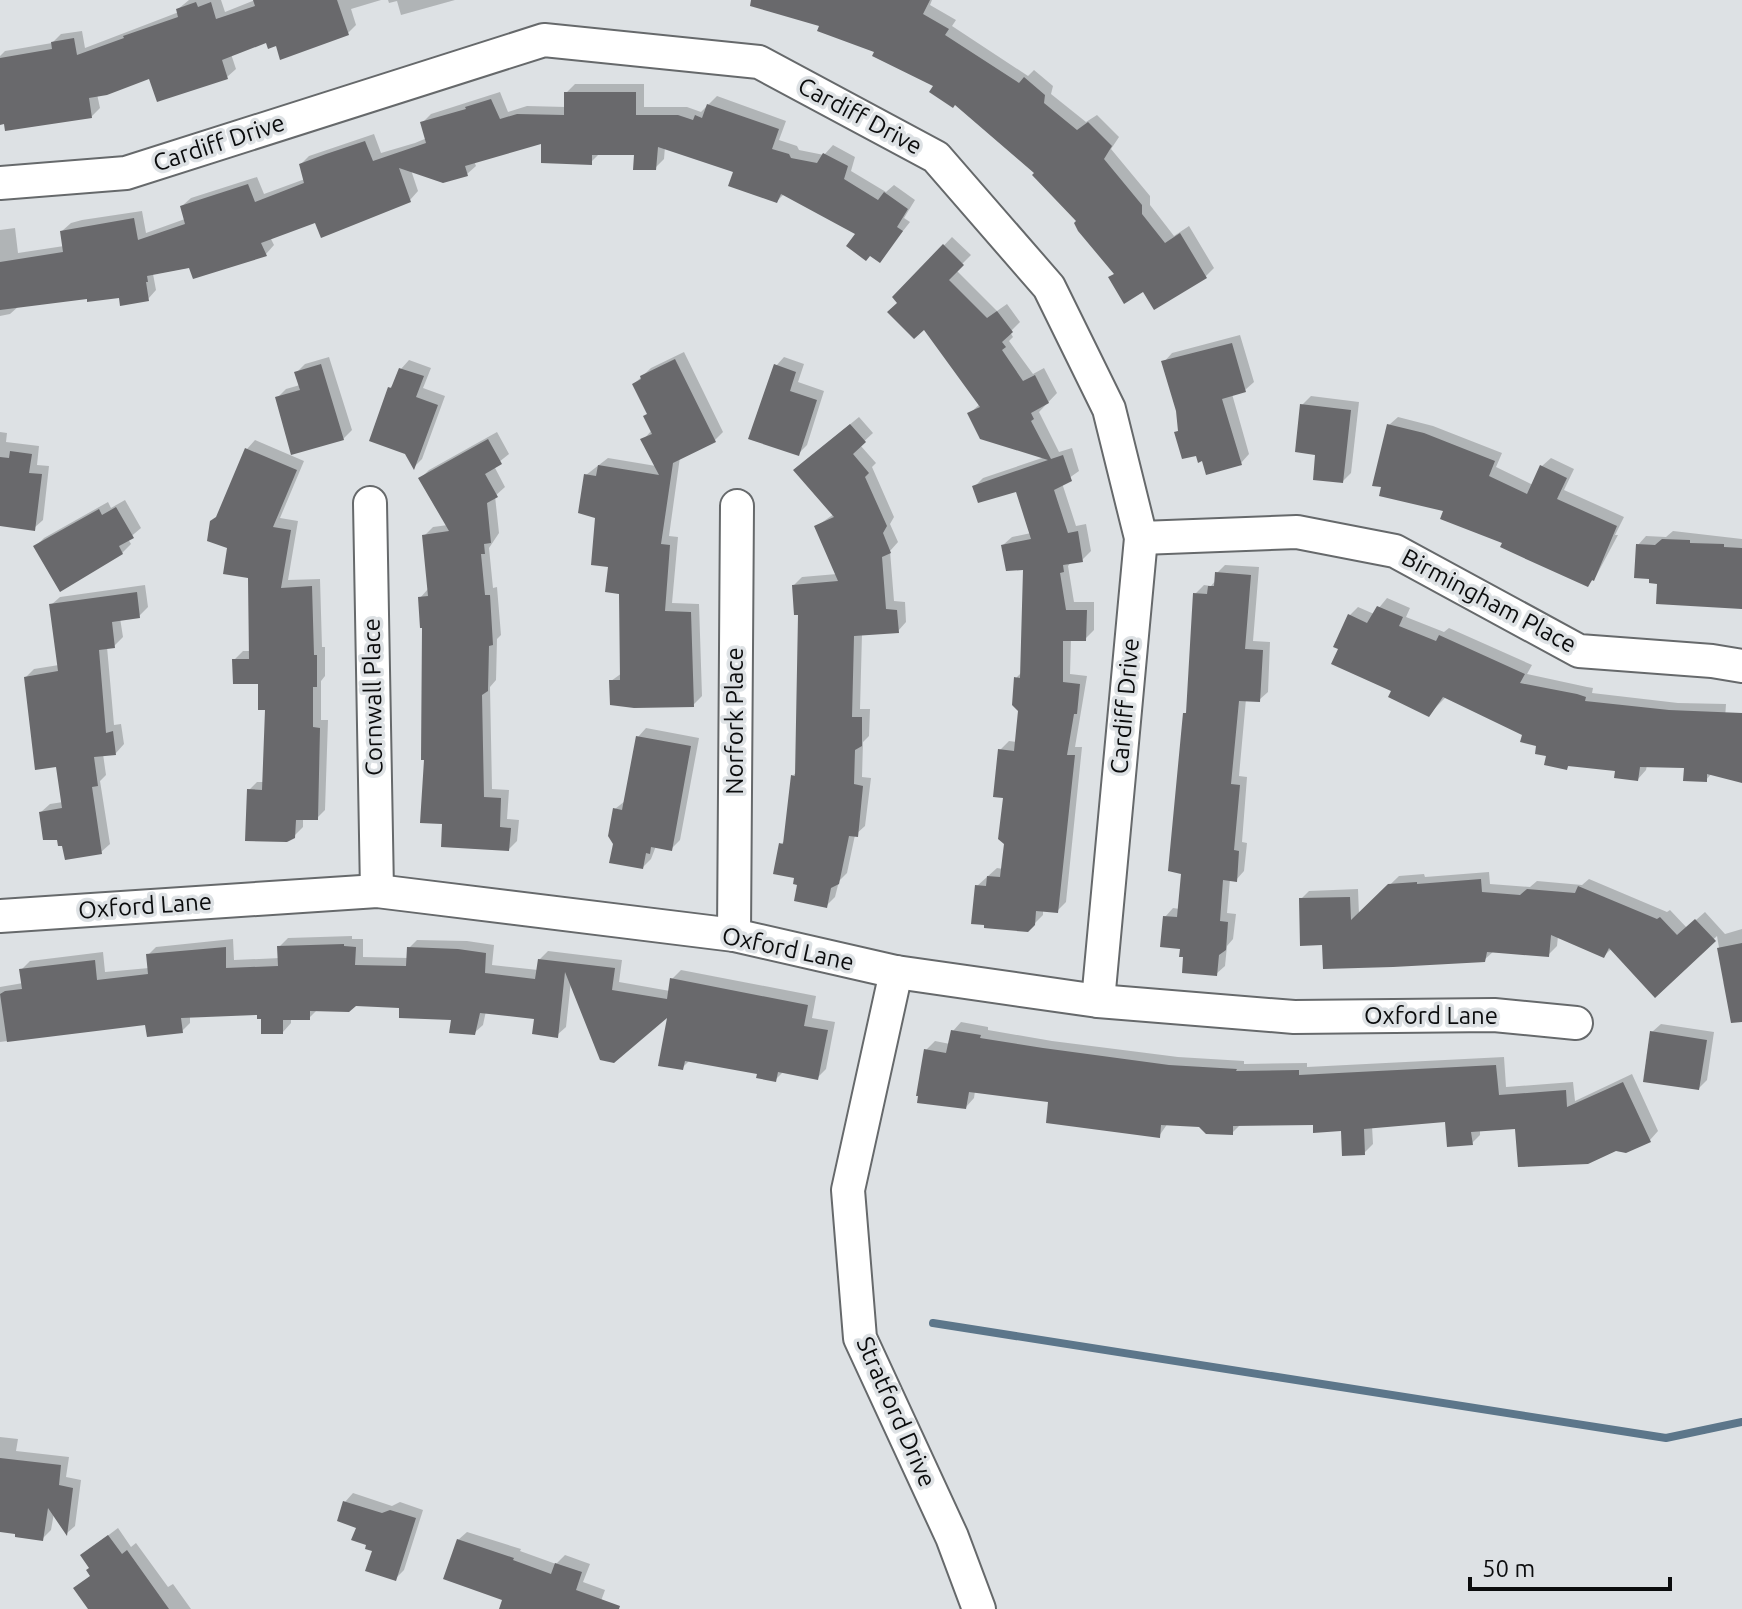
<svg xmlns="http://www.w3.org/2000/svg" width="1742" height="1609" font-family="Ubuntu,sans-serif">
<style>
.shadow{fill:#0003}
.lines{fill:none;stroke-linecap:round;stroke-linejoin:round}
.stream{stroke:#5c768a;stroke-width:8}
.building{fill:#69696c}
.minor-casing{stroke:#66696b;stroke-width:36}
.minor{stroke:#fff;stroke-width:32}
.labels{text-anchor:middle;stroke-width:7;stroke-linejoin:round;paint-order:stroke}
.street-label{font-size:24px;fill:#0b0c0d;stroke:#dde1e4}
</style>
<rect width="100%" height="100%" fill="#dde1e4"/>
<g class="shadow">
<polygon points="189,0 221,0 225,12 255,0 381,0 351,9 356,25 348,33 277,44 267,41 231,54 236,69 227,77 150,77 97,94 100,108 91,117 0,96 0,56 5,51 52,43 61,34 82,31 85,48 179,12 178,9"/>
<polygon points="388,0 455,0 401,15 397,1 389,3"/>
<polygon points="906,0 932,0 930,5 956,20 952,26 1028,76 1034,70 1053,86 1051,94 1086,122 1097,115 1119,137 1111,149 1150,196 1150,205 1174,236 1189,226 1214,268 1206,276 1144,289 1115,273 1079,221 1037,173 936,86"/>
<polygon points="575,84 644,84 644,107 687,107 701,112 717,96 786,121 779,140 797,146 799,150 824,155 833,145 855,157 851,171 886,192 894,185 915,200 904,218 910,222 880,260 858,233 784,194 777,201 736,171 665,147 664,159 655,168 636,153 600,153 591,162 543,141 474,161 476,166 467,174 411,170 418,191 410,200 317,220 270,237 274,245 266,254 153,274 156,290 148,299 121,296 89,297 19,306 10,314 0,316 0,230 15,228 18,253 64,246 62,231 71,223 82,220 142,211 146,233 185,219 182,206 191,198 257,177 264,194 305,179 301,164 309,156 374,134 381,153 415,143 427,138 422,123 431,114 500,92 508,112 527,106 566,107 566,93"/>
<polygon points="952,237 971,255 956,270 997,311 1007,304 1020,322 1010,332 1013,337 1009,341 1033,374 1044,368 1057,393 1039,412 1059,452 1072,448 1079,471 1062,483 1076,526 1086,524 1091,551 1082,560 1072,561 1068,566 1074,602 1094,602 1094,630 1085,639 1071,639 1070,674 1087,676 1075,747 1082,747 1066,902 1057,911 1043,909 1043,915 1028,930 977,886 997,868 1003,869 1006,843 1005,796 1000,750 1009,741 1017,742 1020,710 1016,678 1022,672 1025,568 1003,545 1012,537 1031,533 1018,489 975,486 983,478 1045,457 970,413 980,404 924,327 895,297"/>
<polygon points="1240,335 1254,382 1245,390 1232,394 1249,454 1241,463 1204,459 1176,433 1180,429 1178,410 1164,362 1172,353"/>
<polygon points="684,352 723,432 715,440 680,457 669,536 678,537 672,603 699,604 702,696 693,705 611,681 622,673 621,592 610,565 586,475 608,458 656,466 643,440 652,430 648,413 634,384 651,368"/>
<polygon points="329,357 352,430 343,439 278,397 286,389 300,385 297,372 305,364"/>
<polygon points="784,357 804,364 798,382 824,391 807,445 798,454 776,366"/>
<polygon points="409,360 431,368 423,388 445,396 422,459 414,467 390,388 395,383 401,369"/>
<polygon points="1311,396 1359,402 1351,473 1343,481 1318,454 1302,405"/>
<polygon points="859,417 873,433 860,445 876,463 872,467 894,517 890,524 898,542 890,551 894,601 905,602 906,622 898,631 862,634 860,709 870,709 869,736 863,742 862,777 871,778 865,826 855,835 847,873 839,881 835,897 827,905 799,884 781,844 786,840 793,776 797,771 800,612 794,585 802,577 837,574 817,526 834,514 804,462"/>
<polygon points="1398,417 1433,426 1502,453 1496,467 1533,485 1542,466 1551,458 1574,469 1564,490 1624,517 1615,535 1618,535 1596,576 1588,585 1446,510 1389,425"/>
<polygon points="0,432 7,433 6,442 39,446 37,465 49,466 43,520 34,528 0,524"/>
<polygon points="497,432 509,454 494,466 505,487 495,496 499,533 489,548 493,588 497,587 501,635 497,639 496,680 490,687 492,789 509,790 507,819 519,820 517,841 509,849 444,822 426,758 424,626 420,598 428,589 424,536 433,527 448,525 421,478 429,470"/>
<polygon points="255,440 304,461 280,518 298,521 288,580 320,579 322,647 325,647 325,676 321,681 321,720 328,720 325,810 317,818 303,818 303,827 294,836 249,790 257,782 265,782 267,708 260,682 234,660 243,651 251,651 249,576 229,546 219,515 247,449"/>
<polygon points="125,500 141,528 128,539 131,544 122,553 36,546 44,538 108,502 111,508"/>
<polygon points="1673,531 1742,539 1742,609 1659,582 1638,545 1646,536 1666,537"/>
<polygon points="1225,565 1259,567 1253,641 1270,642 1268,692 1259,700 1246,699 1239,776 1247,777 1242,842 1247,843 1244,871 1236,880 1230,879 1227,913 1236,914 1233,939 1227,946 1225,966 1216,974 1185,955 1165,917 1173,908 1180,909 1183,873 1185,714 1188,710 1195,594 1204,585 1211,586 1216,580 1217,573"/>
<polygon points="145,585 148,607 139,616 120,618 123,637 114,646 107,647 114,725 121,724 124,744 116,753 103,754 106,775 100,781 110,844 101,852 64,843 41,812 50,804 63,802 58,765 26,677 34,669 59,665 51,605 60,597"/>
<polygon points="1387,598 1410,608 1406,617 1444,632 1449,628 1532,665 1527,674 1587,687 1593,688 1592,693 1678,703 1726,704 1725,719 1742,723 1742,781 1712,773 1706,780 1686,766 1647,765 1646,770 1638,779 1617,769 1570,764 1567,768 1524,734 1446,697 1429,714 1394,690 1349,616 1358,607 1374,614"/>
<polygon points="646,728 699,738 680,840 671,849 656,846 651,859 643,867 615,844 615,809 625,801 638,737"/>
<polygon points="1489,872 1490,884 1530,887 1537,881 1582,885 1589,879 1667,912 1670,910 1687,928 1705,912 1725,934 1742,929 1742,985 1726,988 1717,936 1655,995 1612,948 1604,956 1558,936 1557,946 1548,955 1494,951 1484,960 1324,943 1301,899 1309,891 1358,889 1359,915 1399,876 1424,874 1425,877"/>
<polygon points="352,936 352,939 363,939 363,957 408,958 409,948 417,940 467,941 494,945 492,965 538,970 539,960 548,951 622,960 619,982 670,991 672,979 681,970 816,996 812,1018 835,1022 826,1069 817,1078 784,1071 775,1080 759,1072 690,1060 682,1068 670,1013 571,981 566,1027 557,1035 536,1017 486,1011 483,1025 474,1033 453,1018 402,1006 355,1004 318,1009 309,1018 291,1018 291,1023 283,1032 259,1013 190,1016 190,1023 182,1031 147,1023 0,1042 0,987 23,983 21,970 30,961 103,952 105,972 149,968 148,955 156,947 233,939 234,960 280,958 279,947 288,938"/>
<polygon points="961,1022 988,1027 988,1030 1052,1041 1178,1057 1244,1061 1244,1064 1307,1063 1307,1067 1504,1057 1506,1087 1573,1082 1575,1101 1632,1074 1658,1131 1650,1140 1517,1126 1480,1129 1480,1135 1472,1143 1447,1120 1372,1126 1373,1144 1364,1153 1343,1129 1315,1123 1241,1124 1232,1133 1200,1125 1168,1123 1159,1136 1050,1101 975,1091 974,1098 966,1107 926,1050 935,1041 950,1044 953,1031"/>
<polygon points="1661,1024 1714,1032 1707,1080 1699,1088 1652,1032"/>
<polygon points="0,1437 18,1439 16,1451 69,1457 66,1477 81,1480 75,1526 67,1533 54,1513 51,1530 43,1538 0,1531"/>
<polygon points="353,1493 392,1506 400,1502 423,1510 404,1570 395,1579 358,1527 345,1502"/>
<polygon points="118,1528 131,1547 136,1543 168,1587 173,1584 191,1609 90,1609 76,1588 92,1575 91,1568 82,1555"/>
<polygon points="467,1532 521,1549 520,1551 556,1564 565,1555 590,1564 583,1582 605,1590 598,1609 501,1609 505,1599 458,1540"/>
</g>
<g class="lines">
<polyline class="stream" points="933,1323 1666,1438 1742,1422"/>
</g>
<g class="building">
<polygon points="253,0 337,0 349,35 280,60 276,46 268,49 266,43 222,60 228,79 157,102 149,79 107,95 89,98 92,118 5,131 4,124 0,125 0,58 52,49 51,42 74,38 77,55 124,38 123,36 178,17 176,9 196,2 198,7 211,2 216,19 255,6"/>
<polygon points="751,0 930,0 923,14 949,29 945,35 1019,83 1024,77 1045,95 1044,103 1077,130 1088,122 1112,146 1104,159 1142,205 1142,214 1165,243 1180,233 1207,278 1154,310 1143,292 1124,304 1108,277 1114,274 1078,231 1074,223 1076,221 1032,175 1034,173 955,105 953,108 929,92 933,86 872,56 874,52 817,31 819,26 750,6"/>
<polygon points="564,92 636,92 636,115 678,115 693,120 695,115 702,118 707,104 779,129 772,149 789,154 791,158 817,163 823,153 848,166 844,179 878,200 884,192 908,209 897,227 903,231 880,263 870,256 866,261 846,246 855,234 781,194 777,203 728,186 733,172 658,147 656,170 633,170 634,155 592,155 592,165 541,163 541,144 465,166 468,176 443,183 399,168 411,202 321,238 315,223 261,243 267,256 193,279 189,268 147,276 148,282 146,282 149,301 120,306 119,298 87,302 87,299 0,310 0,262 63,252 60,231 134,218 138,240 185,224 180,206 248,184 255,202 304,183 299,164 326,154 365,141 373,161 426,143 420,122 466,109 465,107 491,99 500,119 517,114 564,115"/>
<polygon points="943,244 964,265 949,280 987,318 997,311 1013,332 1002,342 1006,347 1002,350 1023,381 1035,375 1049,403 1031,413 1034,419 1031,421 1051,459 1063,455 1072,481 1054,490 1068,533 1078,531 1083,562 1063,565 1064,572 1060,573 1066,610 1087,610 1086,641 1063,641 1063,682 1080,684 1077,714 1074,714 1067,755 1075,755 1058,913 1036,911 1035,925 1028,932 984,928 984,925 971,924 975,885 986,886 987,876 1000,877 1004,844 998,839 1003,798 993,797 998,749 1014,751 1018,711 1012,705 1014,677 1020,678 1023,570 1006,571 1001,545 1031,539 1016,492 978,503 972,486 1048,460 980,439 967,413 980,407 924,330 914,339 887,312 897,303 892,297"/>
<polygon points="1232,343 1246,392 1222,399 1242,465 1206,475 1202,461 1198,463 1196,456 1182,459 1174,432 1178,431 1176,411 1161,361"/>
<polygon points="675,359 716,442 673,463 661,544 670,545 665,611 691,612 694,707 634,708 610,705 609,680 620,680 619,594 605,592 608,567 591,565 595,518 578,513 584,474 596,476 598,465 659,475 640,439 652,434 643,416 647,414 632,384 641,379 640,376"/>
<polygon points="321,364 344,440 291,455 275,397 300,390 294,372"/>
<polygon points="774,364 796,372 790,391 817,400 799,456 748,439"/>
<polygon points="399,368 424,376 416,397 438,405 414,470 405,454 369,441 388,387 391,388"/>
<polygon points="1300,404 1351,410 1343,483 1313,480 1315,455 1295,452"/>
<polygon points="850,424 866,442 853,454 869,473 865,477 887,526 883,533 891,553 882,557 886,609 897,610 899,633 854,636 852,717 862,717 862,746 855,750 854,784 863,786 858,837 849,836 839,884 831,888 827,908 794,901 797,885 793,884 794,878 773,874 779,843 783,844 791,775 795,776 798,615 794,615 792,585 838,581 814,526 834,517 793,470"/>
<polygon points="1387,424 1424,433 1495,461 1489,476 1527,494 1540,465 1567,478 1557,499 1617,526 1594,581 1592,580 1588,587 1528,560 1500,547 1502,543 1440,519 1443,511 1379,496 1381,487 1372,486"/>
<polygon points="488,439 502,464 485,474 498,497 487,503 491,543 484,544 485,554 481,554 485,595 490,595 493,645 489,646 488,691 482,695 484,797 501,798 500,827 511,828 509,851 441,847 442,824 420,823 424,760 421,760 422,628 420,628 418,597 428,596 422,535 449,531 418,478"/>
<polygon points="245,448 297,470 273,527 291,530 281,588 312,586 314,655 317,655 317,687 313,687 313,727 320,728 318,820 296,820 295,838 287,842 245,841 247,789 262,790 265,710 258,710 258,684 233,684 232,659 249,659 248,578 223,574 227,548 207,541 210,521 216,517"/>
<polygon points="10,451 32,454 29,473 42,474 35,531 0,526 0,457 9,458"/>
<polygon points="116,507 134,538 119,546 123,554 60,592 33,546 99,509 102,515"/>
<polygon points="1662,539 1690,540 1690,543 1724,544 1724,547 1742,548 1742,609 1656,604 1657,584 1649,583 1649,579 1634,578 1636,544 1655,545"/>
<polygon points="1215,572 1251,575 1245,649 1263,650 1260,702 1239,701 1231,784 1240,785 1234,850 1239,851 1237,882 1223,880 1220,921 1228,922 1226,950 1219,955 1217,976 1182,973 1183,957 1179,957 1180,949 1160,947 1163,916 1177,917 1181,874 1168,871 1183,713 1186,713 1193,593 1207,594 1208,586 1214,586"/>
<polygon points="137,592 140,618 112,622 115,648 99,650 106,733 113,731 116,755 94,757 98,786 92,787 102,854 65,860 62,846 58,846 57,840 43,840 39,812 62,808 56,767 35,770 24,677 58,671 49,604"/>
<polygon points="1377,606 1403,617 1399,626 1436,641 1439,635 1525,674 1520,683 1577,694 1586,697 1585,701 1669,710 1742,713 1742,783 1707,774 1707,782 1683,781 1684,768 1640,767 1638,781 1614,778 1615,771 1568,766 1567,770 1544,765 1546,756 1535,754 1536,746 1520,742 1522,735 1443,697 1429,717 1388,697 1391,691 1331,664 1338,649 1333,647 1348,614 1367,623"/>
<polygon points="636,736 691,746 672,851 651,847 650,854 646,853 643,869 609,863 613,844 608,836 613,808 622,810"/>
<polygon points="1481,879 1482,892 1520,895 1527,889 1575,893 1578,886 1657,919 1660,917 1677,935 1695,919 1716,941 1655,998 1609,948 1604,958 1551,935 1549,957 1487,952 1485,962 1393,967 1323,969 1322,945 1300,946 1299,898 1350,897 1351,920 1388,884 1417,882 1417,884"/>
<polygon points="1742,943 1742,1022 1731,1023 1717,948"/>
<polygon points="344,944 344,946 356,947 355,965 406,966 407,947 458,949 486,953 485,973 535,979 538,959 615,968 612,990 667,999 670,978 808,1005 804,1026 828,1030 818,1080 778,1072 776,1082 756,1078 757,1074 685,1061 683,1070 658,1066 667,1018 614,1063 600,1060 565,972 558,1038 532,1034 534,1019 480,1013 475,1035 449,1033 451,1020 399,1018 399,1008 356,1006 349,1012 310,1011 310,1020 283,1020 283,1034 261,1034 261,1019 257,1019 257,1015 181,1018 183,1033 147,1037 145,1025 7,1042 0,994 5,991 22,989 19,969 95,960 97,980 148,974 146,954 226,947 226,968 278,966 277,946"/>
<polygon points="951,1030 981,1035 980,1038 1043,1048 1169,1065 1237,1069 1236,1071 1299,1070 1299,1075 1496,1065 1499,1095 1566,1090 1567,1107 1623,1082 1651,1142 1626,1153 1616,1151 1588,1164 1518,1167 1515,1129 1471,1132 1473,1145 1447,1147 1445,1122 1364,1129 1365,1155 1342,1156 1341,1131 1313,1133 1313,1125 1233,1126 1233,1135 1206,1134 1199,1127 1161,1125 1160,1138 1046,1123 1048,1102 969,1092 966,1109 917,1103 918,1096 916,1096 924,1049 946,1053"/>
<polygon points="1650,1031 1707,1040 1699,1090 1643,1082"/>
<polygon points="0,1458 61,1465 59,1485 73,1488 67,1536 48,1508 43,1541 15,1537 15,1534 0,1532"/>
<polygon points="343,1501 382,1513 390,1510 416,1518 396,1581 365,1571 372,1551 365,1549 366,1545 351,1540 356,1528 337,1521"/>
<polygon points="108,1535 122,1554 127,1550 169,1609 88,1609 73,1588 90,1576 86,1570 89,1568 80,1555"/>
<polygon points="457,1539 514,1558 513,1560 551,1574 555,1563 582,1572 576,1590 620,1606 619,1609 499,1609 502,1600 443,1579"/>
</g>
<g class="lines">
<defs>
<g id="minor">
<polyline points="0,183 126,173 544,40 759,62 936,157 1049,287 1109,409 1141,538 1098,1001"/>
<polyline points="370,503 377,891"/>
<polyline points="1141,538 1297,532 1395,551 1579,651 1712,661 1742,666"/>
<polyline points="0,916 377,891 734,935 896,972 1098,1001 1294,1017 1494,1015 1576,1023"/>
<polyline points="734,935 737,506"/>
<polyline points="896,972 848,1190 860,1338 952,1537 979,1609"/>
</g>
</defs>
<use href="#minor" class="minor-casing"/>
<use href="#minor" class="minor"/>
</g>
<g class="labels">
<g class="street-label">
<text transform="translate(860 116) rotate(28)" y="8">Cardiff Drive</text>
<text transform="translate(219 143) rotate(-18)" y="8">Cardiff Drive</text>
<text transform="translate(1489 601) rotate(28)" y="8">Birmingham Place</text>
<text transform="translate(373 697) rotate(-91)" y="8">Cornwall Place</text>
<text transform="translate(1125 706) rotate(-85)" y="8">Cardiff Drive</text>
<text transform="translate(735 721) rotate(-90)" y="8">Norfork Place</text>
<text transform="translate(145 906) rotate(-4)" y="8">Oxford Lane</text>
<text transform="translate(788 949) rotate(12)" y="8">Oxford Lane</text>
<text x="1431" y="1024">Oxford Lane</text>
<text transform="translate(896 1412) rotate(66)" y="8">Stratford Drive</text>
</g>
</g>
<path d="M1470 1577v12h200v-12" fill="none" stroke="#0b0c0d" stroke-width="4"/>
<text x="1482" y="1577" font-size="24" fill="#0b0c0d" stroke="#dde1e4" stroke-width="6" paint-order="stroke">50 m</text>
</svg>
